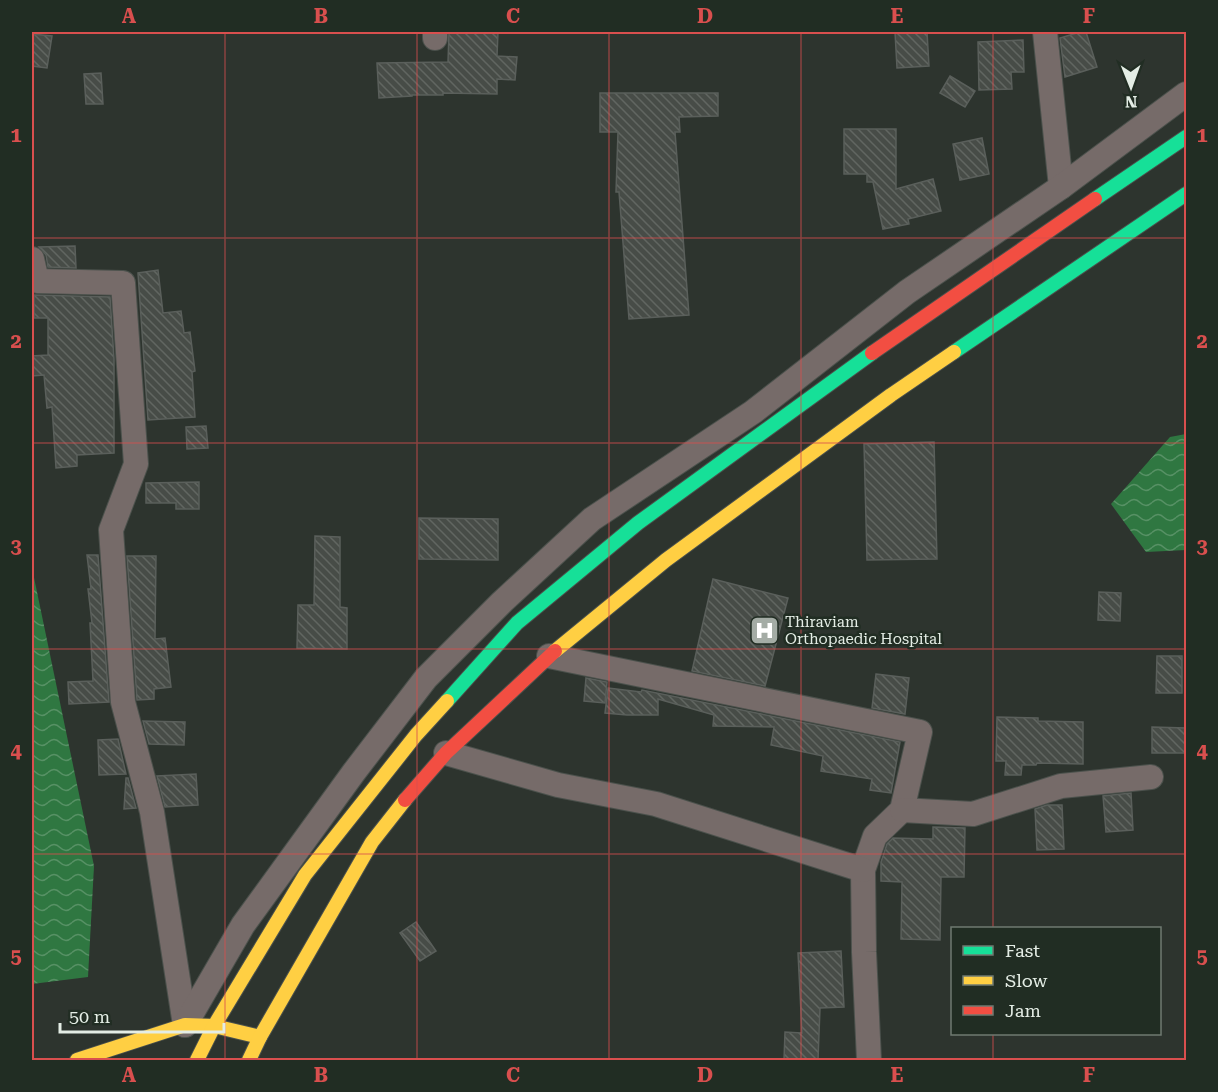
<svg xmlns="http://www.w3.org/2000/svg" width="1218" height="1092" font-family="'Roboto Serif',serif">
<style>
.water{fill:url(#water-waves)}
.building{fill:url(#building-back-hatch);stroke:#5a5f5b;stroke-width:1.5}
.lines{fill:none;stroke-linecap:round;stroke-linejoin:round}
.street-casing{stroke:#4b514c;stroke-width:26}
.fast-casing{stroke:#4b514c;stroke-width:16}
.slow-casing{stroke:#4b514c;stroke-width:16}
.jam-casing{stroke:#4b514c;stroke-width:16}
.street{stroke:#766b69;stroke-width:24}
.fast{stroke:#16e098;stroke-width:14}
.slow{stroke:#ffcf43;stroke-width:14}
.jam{stroke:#f24e42;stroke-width:14}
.grid{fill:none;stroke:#d94f4e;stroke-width:1.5;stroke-opacity:0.55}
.labels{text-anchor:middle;stroke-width:5;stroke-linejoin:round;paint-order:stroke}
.poi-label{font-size:15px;fill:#e4ede5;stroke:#212d23;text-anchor:start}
.neatline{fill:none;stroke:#d94f4e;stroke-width:2}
.grid-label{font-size:20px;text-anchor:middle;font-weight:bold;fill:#d94f4e}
</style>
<defs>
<pattern id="water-waves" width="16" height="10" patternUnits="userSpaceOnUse" patternTransform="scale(1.5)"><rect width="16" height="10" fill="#2f7741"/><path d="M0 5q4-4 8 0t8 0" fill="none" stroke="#579165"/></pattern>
<pattern id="building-back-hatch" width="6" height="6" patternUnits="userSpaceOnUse" patternTransform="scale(1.5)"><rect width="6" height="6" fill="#474c47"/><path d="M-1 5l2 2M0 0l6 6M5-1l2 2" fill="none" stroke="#616661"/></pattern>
</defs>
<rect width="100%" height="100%" fill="#2d342e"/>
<g class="water">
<polygon points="1186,434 1186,550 1146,552 1111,504 1170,437"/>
<polygon points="32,568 94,866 88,977 32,984"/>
</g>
<g class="building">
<polygon points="449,32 498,32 497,56 517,57 515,80 497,79 497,94 443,93 443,95 412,95 412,96 379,98 377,63 448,62"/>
<polygon points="895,32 927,32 929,66 897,68"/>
<polygon points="1080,32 1086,32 1097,67 1065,77 1060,38"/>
<polygon points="32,34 52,36 47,68 32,66"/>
<polygon points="1023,40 1024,72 1011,72 1012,89 979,90 978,42"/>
<polygon points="101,73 103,104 86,104 84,74"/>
<polygon points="950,76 975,91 965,107 940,93"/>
<polygon points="600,93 718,93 718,116 679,117 680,132 675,132 689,315 629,319 619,192 616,192 618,132 600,132"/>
<polygon points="844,129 896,129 896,189 933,179 941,211 908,219 909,224 883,229 873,182 867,182 867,174 844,174"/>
<polygon points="982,138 989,174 960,180 953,144"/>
<polygon points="75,246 76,268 48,267 46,255 39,247"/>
<polygon points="158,270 163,313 181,311 184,333 190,332 195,371 192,372 195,417 148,420 138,273"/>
<polygon points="34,295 110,297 114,359 114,453 77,455 77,466 56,468 52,407 47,408 44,375 32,376 32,356 48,355 48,318 34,318"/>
<polygon points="206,426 208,448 187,449 186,427"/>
<polygon points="934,442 937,559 867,560 864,444"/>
<polygon points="199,482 199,509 176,509 176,503 146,503 146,483"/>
<polygon points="419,518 498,519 498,560 419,559"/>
<polygon points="315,536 340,537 340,607 347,608 347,649 297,648 298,605 314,605"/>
<polygon points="87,555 98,555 109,702 69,704 68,682 93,681 90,623 92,623 88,589 91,589"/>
<polygon points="127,556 156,556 155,639 165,638 171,687 154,689 154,699 137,700"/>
<polygon points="713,579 788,598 765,686 692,671"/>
<polygon points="1099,592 1121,593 1120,621 1098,620"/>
<polygon points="1157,656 1182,656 1182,693 1156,693"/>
<polygon points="876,674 909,678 905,714 872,708"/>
<polygon points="586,678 607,682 605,703 584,701"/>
<polygon points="608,688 641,692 642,690 900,742 891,793 870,790 872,779 821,771 823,756 771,745 774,727 713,726 714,715 658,699 658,715 627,715 605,713"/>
<polygon points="997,717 1038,718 1038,721 1083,722 1083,764 1037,763 1036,765 1022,765 1021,775 1005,775 1006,761 996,761"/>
<polygon points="143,721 185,722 184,745 149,744"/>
<polygon points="1152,727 1186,728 1186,753 1152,753"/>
<polygon points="118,739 126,774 99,775 98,740"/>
<polygon points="196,774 198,805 165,807 157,776"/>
<polygon points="126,778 128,778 136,808 124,809"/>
<polygon points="1131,793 1133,830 1106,832 1103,796"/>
<polygon points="1047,805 1062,805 1064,849 1037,850 1035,809"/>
<polygon points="933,827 965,828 964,877 941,877 940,940 901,939 902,882 881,881 881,862 887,844 893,838 933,839"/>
<polygon points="416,922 436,951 420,961 400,933"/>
<polygon points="841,951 844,1007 820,1008 818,1060 784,1060 785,1032 802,1033 798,953"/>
</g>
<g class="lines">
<defs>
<g id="street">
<polyline points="1045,32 1061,187"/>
<polyline points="435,38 435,32"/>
<polyline points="32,259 37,281 123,283 136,464 111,530 123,702 152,812 185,1025"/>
<polyline points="549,656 920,732 902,810 875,836 863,870 864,952 869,1060"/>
<polyline points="446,753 558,785 656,804 863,870"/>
<polyline points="902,810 973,814 1061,786 1151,777"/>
<polyline points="185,1025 243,925 354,772 426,678 502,602 592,519 753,412 907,292 1061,187 1186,94"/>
</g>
<g id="fast">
<polyline points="1095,199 1186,137"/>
<polyline points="954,352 1186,194"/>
<polyline points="447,701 517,623 638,523 872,353"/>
</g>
<g id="slow">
<polyline points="555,651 666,560 891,395 954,352"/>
<polyline points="77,1060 185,1025 214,1026 260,1037"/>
<polyline points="197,1060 214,1026 305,875 416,735 447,701"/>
<polyline points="249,1060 260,1037 372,842 405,800"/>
</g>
<g id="jam">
<polyline points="872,353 1095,199"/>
<polyline points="405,800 446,753 555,651"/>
</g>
</defs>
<use href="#street" class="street-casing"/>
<use href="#fast" class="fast-casing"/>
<use href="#slow" class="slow-casing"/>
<use href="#jam" class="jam-casing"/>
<use href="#street" class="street"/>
<use href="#fast" class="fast"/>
<use href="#slow" class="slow"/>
<use href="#jam" class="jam"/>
</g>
<path class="grid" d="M 225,32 L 225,1060M 417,32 L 417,1060M 609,32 L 609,1060M 801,32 L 801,1060M 993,32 L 993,928M 32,238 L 1186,238M 32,443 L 1186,443M 32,649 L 1186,649M 32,854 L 1186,854M 993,1034 L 993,1060"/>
<defs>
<symbol id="hospital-square" viewBox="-11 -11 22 22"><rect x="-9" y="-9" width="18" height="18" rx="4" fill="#a4aca5" stroke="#212d23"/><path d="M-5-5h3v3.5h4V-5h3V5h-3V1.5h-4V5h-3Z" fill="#fff"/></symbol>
</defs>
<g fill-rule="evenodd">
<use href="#hospital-square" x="748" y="614" width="33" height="33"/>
</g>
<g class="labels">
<g class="poi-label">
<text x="785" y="627">Thiraviam<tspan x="785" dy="17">Orthopaedic Hospital</tspan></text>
</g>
</g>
<rect width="1218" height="1092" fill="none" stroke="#212d23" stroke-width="66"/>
<rect x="951" y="927" width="210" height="108" fill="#212d23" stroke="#6f7a71" stroke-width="1.5"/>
<rect x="963" y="946" width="30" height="9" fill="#16e098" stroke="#6f7a71" stroke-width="1.5"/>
<text x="1005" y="957" font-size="18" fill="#e4ede5">Fast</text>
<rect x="963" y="976" width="30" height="9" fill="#ffcf43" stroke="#6f7a71" stroke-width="1.5"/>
<text x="1005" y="987" font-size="18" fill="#e4ede5">Slow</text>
<rect x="963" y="1006" width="30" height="9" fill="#f24e42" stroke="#6f7a71" stroke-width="1.5"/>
<text x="1005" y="1017" font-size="18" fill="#e4ede5">Jam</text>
<g transform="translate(1131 87) rotate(179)" stroke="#212d23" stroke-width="4.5" paint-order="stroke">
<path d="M0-4.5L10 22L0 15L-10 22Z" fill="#e4ede5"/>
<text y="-9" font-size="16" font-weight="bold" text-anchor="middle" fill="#e4ede5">N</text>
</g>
<path d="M60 1023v9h164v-9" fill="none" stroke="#e4ede5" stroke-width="3"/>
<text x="69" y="1023" font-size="18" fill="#e4ede5" stroke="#212d23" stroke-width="4.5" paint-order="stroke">50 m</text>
<rect x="33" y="33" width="1152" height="1026" class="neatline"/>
<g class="grid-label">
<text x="129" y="23">A</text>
<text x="321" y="23">B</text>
<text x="513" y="23">C</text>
<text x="705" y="23">D</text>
<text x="897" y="23">E</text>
<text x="1089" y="23">F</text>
<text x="16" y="142">1</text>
<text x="1202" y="142">1</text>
<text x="16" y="348">2</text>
<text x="1202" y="348">2</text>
<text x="16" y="553">3</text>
<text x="1202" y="553">3</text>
<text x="16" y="758">4</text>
<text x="1202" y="758">4</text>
<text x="16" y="963">5</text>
<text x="1202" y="963">5</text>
<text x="129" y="1082">A</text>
<text x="321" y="1082">B</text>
<text x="513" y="1082">C</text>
<text x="705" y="1082">D</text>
<text x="897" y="1082">E</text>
<text x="1089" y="1082">F</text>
</g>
</svg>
